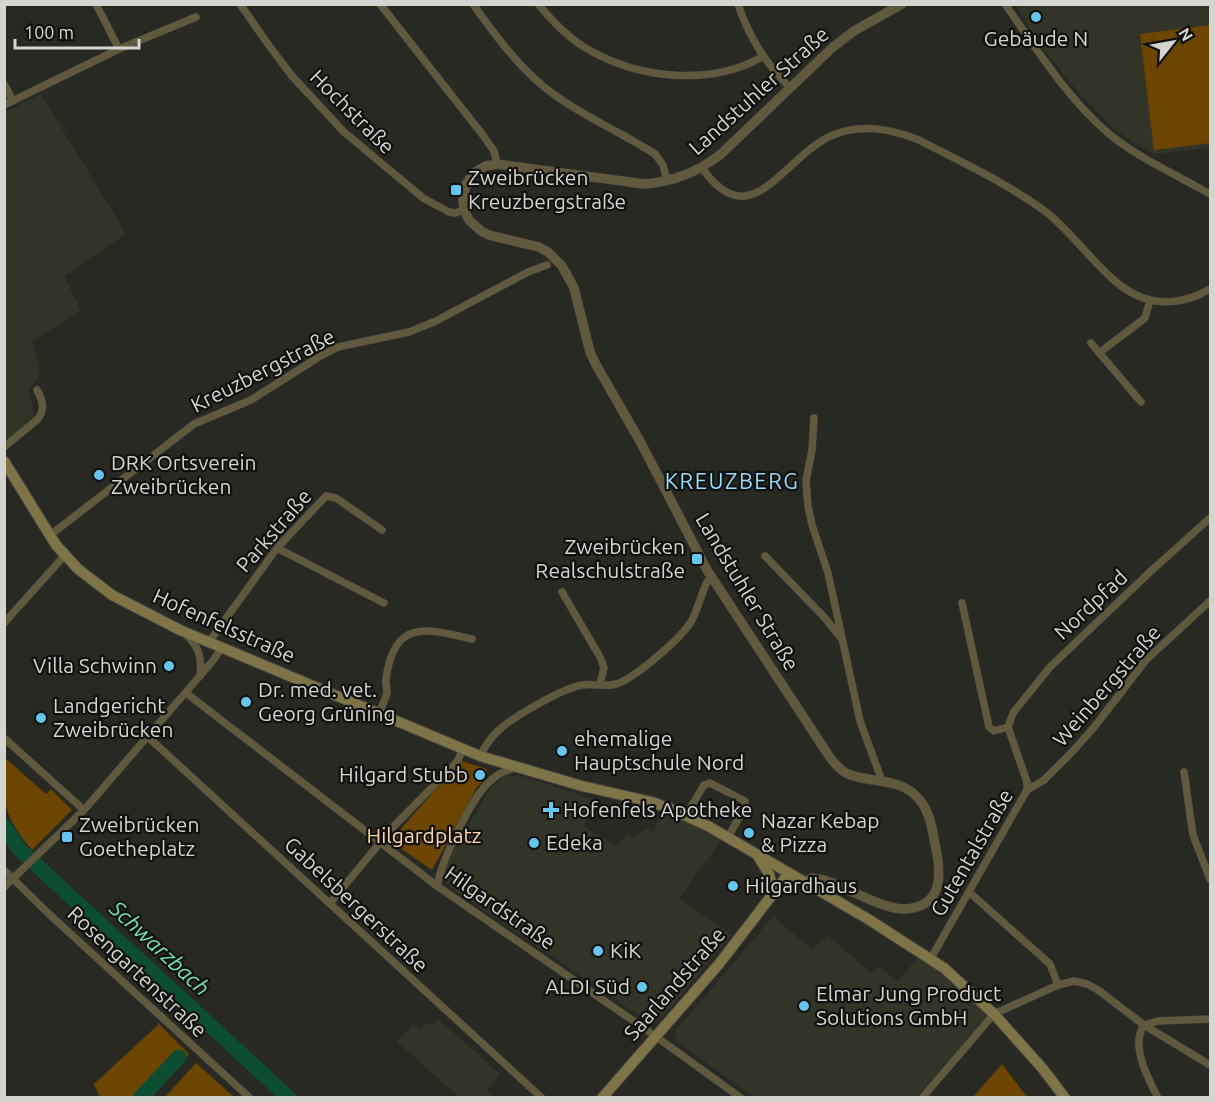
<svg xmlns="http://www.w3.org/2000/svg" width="1215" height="1102" font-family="Ubuntu,sans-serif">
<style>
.built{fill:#323428}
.green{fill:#6c4501}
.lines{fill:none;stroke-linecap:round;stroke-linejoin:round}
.river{stroke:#0c4d34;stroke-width:15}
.minor-casing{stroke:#43453e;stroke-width:8}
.tertiary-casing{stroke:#43453e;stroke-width:10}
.secondary-casing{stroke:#43453e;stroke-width:12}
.minor{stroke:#60593d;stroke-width:7}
.tertiary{stroke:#60593d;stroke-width:9}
.secondary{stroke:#7f7447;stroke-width:10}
.poi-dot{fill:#65c5ee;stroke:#10110e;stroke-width:2}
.labels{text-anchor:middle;stroke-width:4.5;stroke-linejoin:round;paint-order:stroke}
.poi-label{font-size:21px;fill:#d4d5d0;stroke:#10110e;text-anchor:start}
.street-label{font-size:21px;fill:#d4d5d0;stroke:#10110e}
.park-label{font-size:21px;fill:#fed8a8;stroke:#10110e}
.neighbourhood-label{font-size:22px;letter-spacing:1.5px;fill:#98dafa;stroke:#10110e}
.water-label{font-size:22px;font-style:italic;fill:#74e2b0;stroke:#10110e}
</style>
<rect width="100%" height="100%" fill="#272922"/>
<g class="built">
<polygon points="1015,5 1210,5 1210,148 1154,154 1135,144 1110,126 1073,86 1042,47"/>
<polygon points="41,94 126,234 64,276 81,311 32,341 40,368 38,378 29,389 35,419 5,445 5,112"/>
<polygon points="519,775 593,799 584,827 617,846 627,833 635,838 645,829 654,832 660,811 689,822 721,841 679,898 731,935 673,1005 656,1022 651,1024 447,885 444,877 445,865 490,788 504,777"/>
<polygon points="773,916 813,950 827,935 871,973 878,966 898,981 917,958 933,967 988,1015 917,1097 753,1097 676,1041 675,1032"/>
<polygon points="438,1019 500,1074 486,1090 492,1095 490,1097 459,1097 397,1042 413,1024 420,1031 428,1022 432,1025"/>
</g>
<g class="green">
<polygon points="1210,25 1210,143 1154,150 1140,34"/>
<path d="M 4,757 L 46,794 L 51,789 L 72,810 L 32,850 C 1,813 4,803 4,757 Z"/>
<polygon points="461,761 487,769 484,780 477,787 432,870 390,841"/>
<polygon points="159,1024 189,1054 152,1097 100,1097 94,1084"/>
<polygon points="196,1063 234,1097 165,1097"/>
<polygon points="1002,1064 1027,1097 973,1097"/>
</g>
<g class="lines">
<g class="river">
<polyline points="4,826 19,849 289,1098"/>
<polyline points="140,1098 179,1057"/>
</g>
<defs>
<g id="minor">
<polyline points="96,4 119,49"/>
<polyline points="240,4 270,47 292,76 344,132 423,198 449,212 455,213 464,210"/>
<polyline points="380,4 482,134 494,151 497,164"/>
<path d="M 473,4 C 497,38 522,72 556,96 C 587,118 622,133 655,154 L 663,165 L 667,181"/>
<path d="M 538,4 C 553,22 569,39 589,50 C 640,79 711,86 762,57"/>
<path d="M 738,4 C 749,38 766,63 790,88"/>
<path d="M 1005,4 C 1036,48 1067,98 1108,133 C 1138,158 1177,175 1210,194"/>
<polyline points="4,84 13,101"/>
<polyline points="4,105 119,49 196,17"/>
<path d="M 702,168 C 752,239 783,156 833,135 C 862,123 891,129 919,140 C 961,162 1007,183 1046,212 C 1075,234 1105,281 1136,295 C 1161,307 1188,302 1210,289"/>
<polyline points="1091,343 1141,402"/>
<polyline points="1099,353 1145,318 1150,300"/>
<polyline points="814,418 812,450 806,481 808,506 812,525 828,573 860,721 882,781"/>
<path d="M 4,447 L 38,419 C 45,409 43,401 37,390"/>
<polyline points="49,536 194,424 251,400 322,355 338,347 409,332 436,321 528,272 547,265"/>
<polyline points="277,548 384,603"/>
<polyline points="765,556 825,618 841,638"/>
<polyline points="562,592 600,657 604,668 600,684"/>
<polyline points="962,603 989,727 994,731 1008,727"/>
<polyline points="4,623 65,555"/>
<path d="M 187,636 C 200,648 202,659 200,676"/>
<polyline points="209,642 277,548 326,496 336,498 382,530"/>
<polyline points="186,693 437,886 651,1033 741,1098"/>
<path d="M 379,714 C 381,707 386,699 387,692 C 387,688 385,683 386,679 C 394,619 426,628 472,639"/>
<polyline points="148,737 542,1098"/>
<polyline points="4,738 84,810"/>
<path d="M 480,756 C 485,746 491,737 499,730 C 513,717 564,687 583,685 C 595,683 609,688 619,683 C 638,675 682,638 692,620 C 698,608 701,595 707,582 L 712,578"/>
<polyline points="1184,772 1193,835 1210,879"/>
<polyline points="1027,790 1044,780 1073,751 1095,726 1146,660 1210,601"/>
<polyline points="686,815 704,785 710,783 745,801 745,807 728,837"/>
<polyline points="4,870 50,915 250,1098"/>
<path d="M 437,886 C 442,860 469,803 487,784 C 495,776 504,770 515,768"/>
<polyline points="4,887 84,810 211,663 222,648"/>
<polyline points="969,892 1050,964 1058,985"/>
<polyline points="330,903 393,827 457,762 463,749"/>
<polyline points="931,958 1027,790 1027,782 1008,727 1013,713 1050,667 1151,571 1210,518"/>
<path d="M 1144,1025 C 1130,1046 1148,1078 1158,1098"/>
<polyline points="1144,1025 1158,1021 1210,1019"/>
<polyline points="922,1098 994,1014 1058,985 1074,981 1087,984 1098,990 1144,1025 1210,1065"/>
</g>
<path id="tertiary" d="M 805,882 L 812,878 L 824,880 C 846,887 886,911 906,909 C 945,906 941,871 935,844 C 932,826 929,807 914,794 C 896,778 870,783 848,774 C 841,771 836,765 831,759 L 707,570 L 641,443 L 595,363 L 590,352 L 574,288 L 562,266 L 548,252 L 539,247 L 489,235 L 481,231 L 469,220 L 464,210 L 463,200 L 466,184 L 475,172 L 486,166 L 497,164 L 644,184 C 674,182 698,172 721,154 L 833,47 L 854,31 L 902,4"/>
<g id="secondary">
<polyline points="4,461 56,545 78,569 112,595 180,630 480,756 582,786 652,802 671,809 708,826 868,919 944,968 994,1014 1043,1069 1065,1098"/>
<polyline points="758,856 769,874 774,893"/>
<polyline points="602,1098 719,964 789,873"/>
</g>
</defs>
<use href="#minor" class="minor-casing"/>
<use href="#tertiary" class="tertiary-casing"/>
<use href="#secondary" class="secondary-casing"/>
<use href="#minor" class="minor"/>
<use href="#tertiary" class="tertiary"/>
<use href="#secondary" class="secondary"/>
</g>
<g class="poi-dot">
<circle cx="1036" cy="17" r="6"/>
<rect x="450" y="184" width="12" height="12" rx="3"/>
<circle cx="99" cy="475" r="6"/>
<rect x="691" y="553" width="12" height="12" rx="3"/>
<circle cx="169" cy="666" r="6"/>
<circle cx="246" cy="702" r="6"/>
<circle cx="41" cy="718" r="6"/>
<circle cx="562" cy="751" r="6"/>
<circle cx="480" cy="775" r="6"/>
<path d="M548 801h6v6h6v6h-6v6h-6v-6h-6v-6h6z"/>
<circle cx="749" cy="833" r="6"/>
<rect x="61" y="831" width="12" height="12" rx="3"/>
<circle cx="534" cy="843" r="6"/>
<circle cx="733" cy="886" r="6"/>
<circle cx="598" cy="951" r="6"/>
<circle cx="642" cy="987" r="6"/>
<circle cx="804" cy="1006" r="6"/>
</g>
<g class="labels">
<g class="poi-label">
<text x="1036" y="46" text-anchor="middle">Gebäude N</text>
<text x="468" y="185">Zweibrücken<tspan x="468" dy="24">Kreuzbergstraße</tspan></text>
<text x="111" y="470">DRK Ortsverein<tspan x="111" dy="24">Zweibrücken</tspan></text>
<text x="685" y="554" text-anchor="end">Zweibrücken<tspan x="685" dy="24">Realschulstraße</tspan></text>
<text x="157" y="673" text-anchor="end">Villa Schwinn</text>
<text x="258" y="697">Dr. med. vet.<tspan x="258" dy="24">Georg Grüning</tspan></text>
<text x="53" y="713">Landgericht<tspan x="53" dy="24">Zweibrücken</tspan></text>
<text x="574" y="746">ehemalige<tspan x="574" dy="24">Hauptschule Nord</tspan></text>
<text x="468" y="782" text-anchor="end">Hilgard Stubb</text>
<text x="563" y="817">Hofenfels Apotheke</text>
<text x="761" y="828">Nazar Kebap<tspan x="761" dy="24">&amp; Pizza</tspan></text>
<text x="79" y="832">Zweibrücken<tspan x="79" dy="24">Goetheplatz</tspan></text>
<text x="546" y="850">Edeka</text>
<text x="745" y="893">Hilgardhaus</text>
<text x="610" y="958">KiK</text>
<text x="630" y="994" text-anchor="end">ALDI Süd</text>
<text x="816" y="1001">Elmar Jung Product<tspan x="816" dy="24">Solutions GmbH</tspan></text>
</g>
<g class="street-label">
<text transform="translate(759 91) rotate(-42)" y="7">Landstuhler Straße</text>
<text transform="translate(352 112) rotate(45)" y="7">Hochstraße</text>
<text transform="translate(263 371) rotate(-27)" y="7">Kreuzbergstraße</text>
<text transform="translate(274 531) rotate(-49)" y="7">Parkstraße</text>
<text transform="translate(747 592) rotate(59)" y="7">Landstuhler Straße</text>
<text transform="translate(1091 605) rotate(-43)" y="7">Nordpfad</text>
<text transform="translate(224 626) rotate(24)" y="7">Hofenfelsstraße</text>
<text transform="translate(1107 686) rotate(-49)" y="7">Weinbergstraße</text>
<text transform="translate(972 853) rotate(-60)" y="7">Gutentalstraße</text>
<text transform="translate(356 905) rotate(43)" y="7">Gabelsbergerstraße</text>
<text transform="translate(500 908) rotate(35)" y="7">Hilgardstraße</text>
<text transform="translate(137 972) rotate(43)" y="7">Rosengartenstraße</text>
<text transform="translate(675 984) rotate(-49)" y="7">Saarlandstraße</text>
</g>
<g class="park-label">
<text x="424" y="843">Hilgardplatz</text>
</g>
<g class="neighbourhood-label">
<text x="732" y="489">KREUZBERG</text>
</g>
<g class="water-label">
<text transform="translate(160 948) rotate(43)" y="8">Schwarzbach</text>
</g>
</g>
<rect width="1215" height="1102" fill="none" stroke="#d4d5d0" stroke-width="12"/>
<g transform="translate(1173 42) rotate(59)" stroke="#10110e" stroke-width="4.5" paint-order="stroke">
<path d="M0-4.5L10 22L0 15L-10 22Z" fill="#d4d5d0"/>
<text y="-9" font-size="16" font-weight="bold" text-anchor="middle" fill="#d4d5d0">N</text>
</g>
<path d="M15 39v9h124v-9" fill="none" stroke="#d4d5d0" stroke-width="3"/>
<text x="24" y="39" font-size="18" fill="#d4d5d0" stroke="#10110e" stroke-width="4.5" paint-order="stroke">100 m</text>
</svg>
